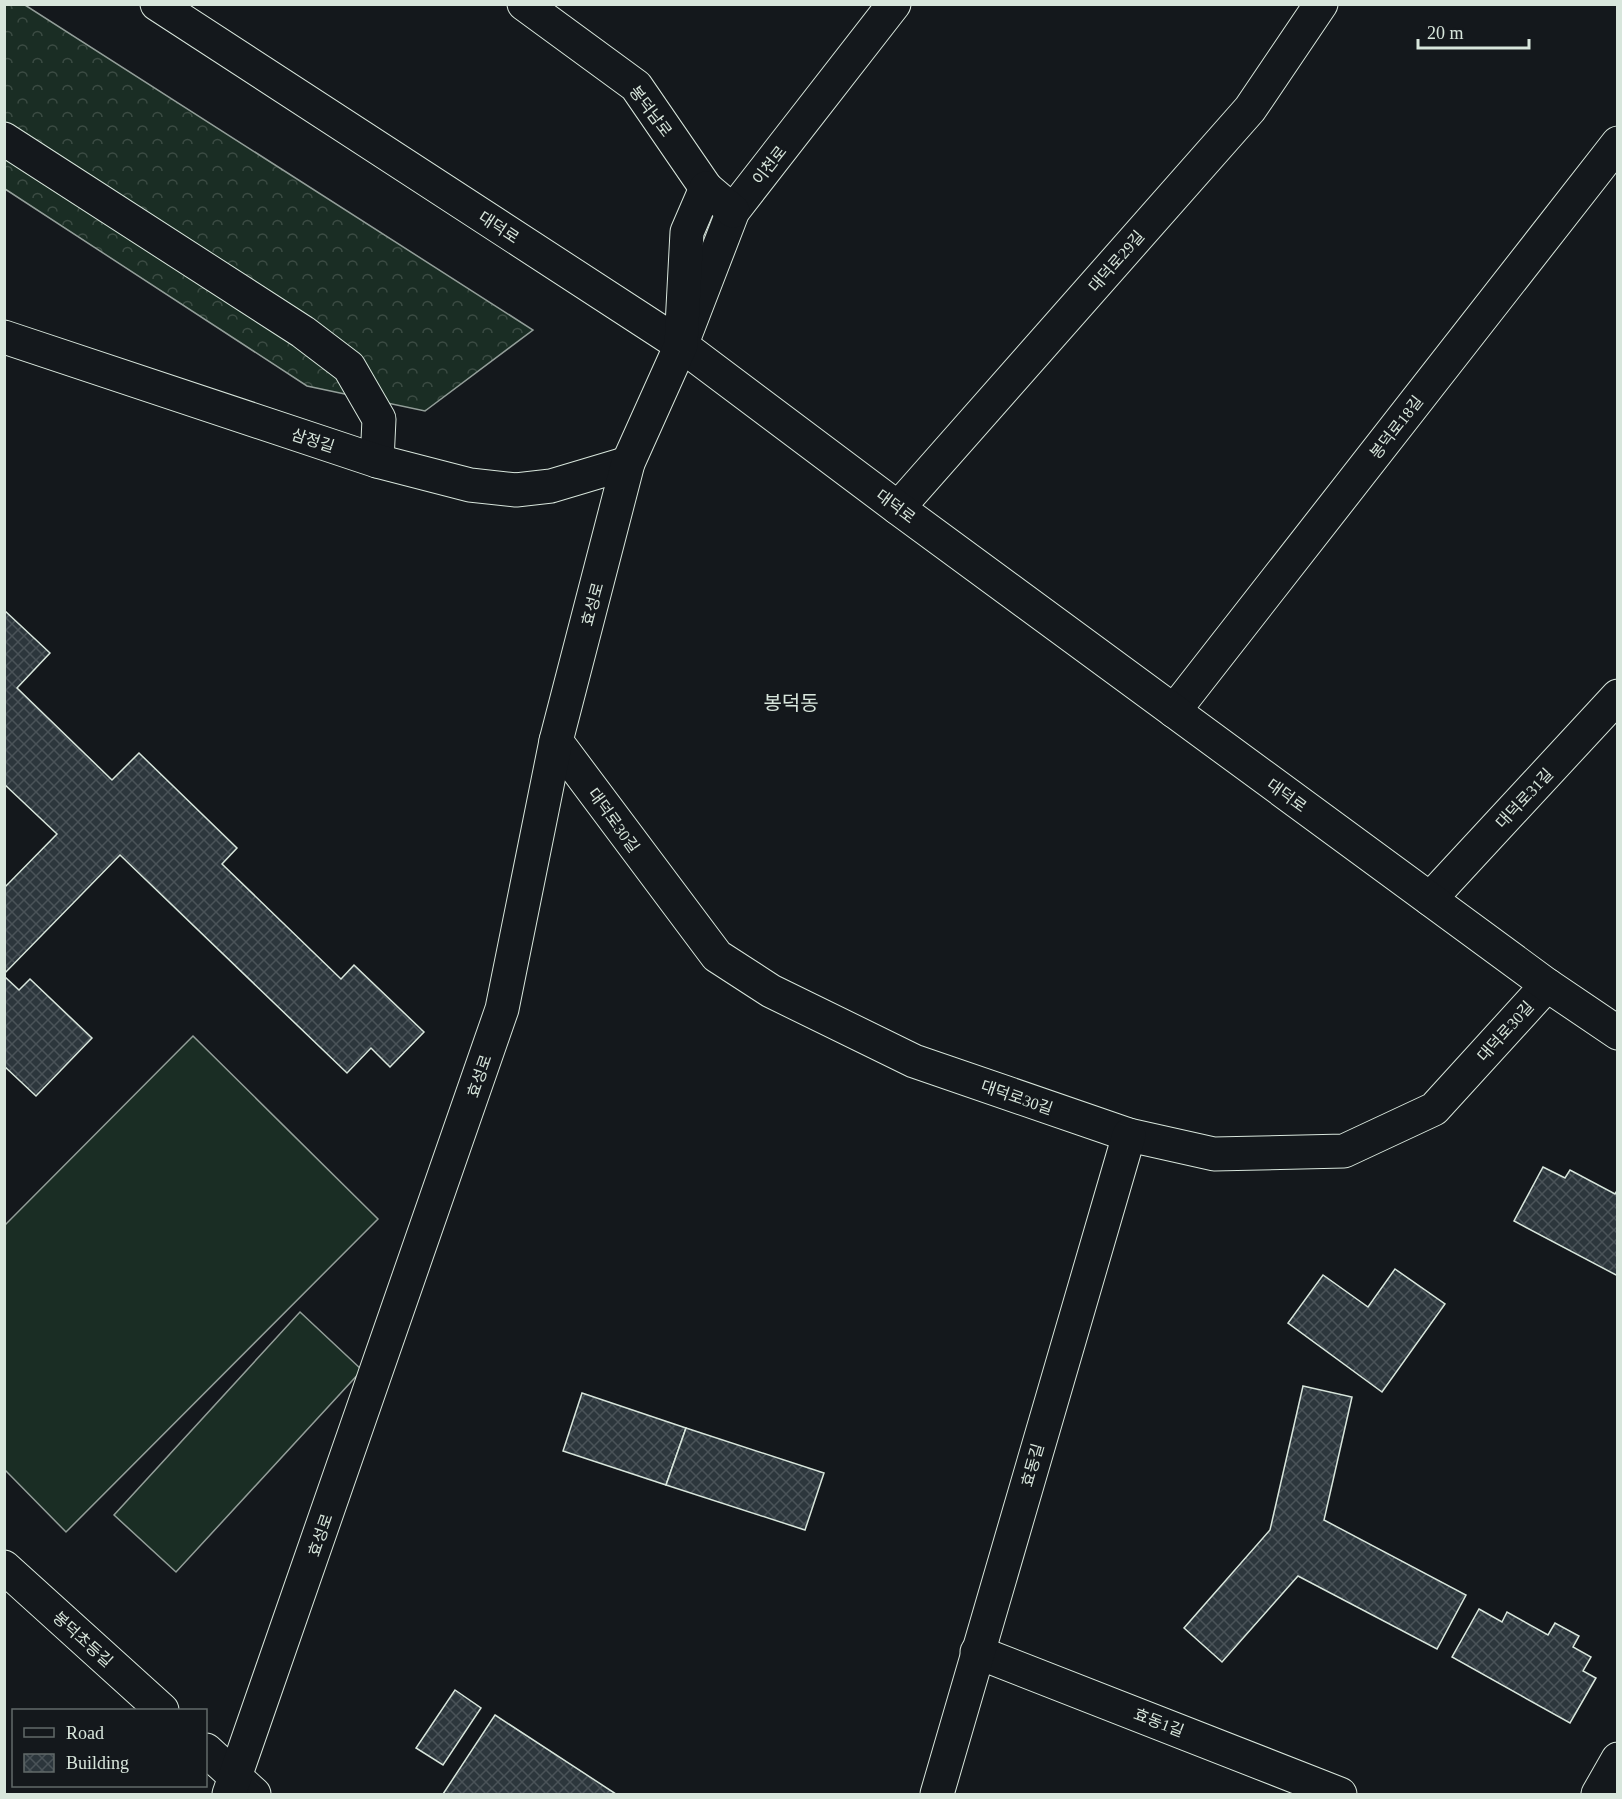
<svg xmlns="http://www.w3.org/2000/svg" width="1622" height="1799" font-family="'Times New Roman','Noto Sans KR',serif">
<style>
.grass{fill:#1a2d24;stroke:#939e99;stroke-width:1.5}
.forest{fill:url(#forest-crowns);stroke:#939e99;stroke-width:1.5}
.building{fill:url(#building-cross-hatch);stroke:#d8e6dc;stroke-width:1.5}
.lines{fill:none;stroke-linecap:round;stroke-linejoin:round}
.minor-casing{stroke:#d8e6dc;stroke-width:35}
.major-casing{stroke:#d8e6dc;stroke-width:35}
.minor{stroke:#14181c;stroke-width:33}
.major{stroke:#14181c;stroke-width:33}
.labels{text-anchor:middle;stroke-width:4.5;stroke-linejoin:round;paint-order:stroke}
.street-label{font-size:16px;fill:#d8e6dc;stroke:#14181c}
.quarter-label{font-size:20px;fill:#d8e6dc;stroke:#14181c}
</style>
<defs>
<pattern id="forest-crowns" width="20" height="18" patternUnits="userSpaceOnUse" patternTransform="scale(1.5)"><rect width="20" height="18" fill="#1a2d24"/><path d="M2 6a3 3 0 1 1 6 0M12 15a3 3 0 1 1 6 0" fill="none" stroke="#3b4b43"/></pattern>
<pattern id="building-cross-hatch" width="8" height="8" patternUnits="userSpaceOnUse" patternTransform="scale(1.5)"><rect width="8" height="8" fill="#2c363c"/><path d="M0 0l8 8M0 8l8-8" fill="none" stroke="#4a5358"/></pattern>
</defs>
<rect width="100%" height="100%" fill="#14181c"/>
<g class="grass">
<polygon points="193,1036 378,1219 66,1532 5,1470 5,1225"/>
<polygon points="300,1312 362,1370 176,1572 114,1515"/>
</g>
<polygon class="forest" points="4,5 25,5 533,330 425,411 307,386 5,189"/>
<g class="building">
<polygon points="4,610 50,653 17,688 112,780 139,753 237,848 222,864 341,979 354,965 424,1032 390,1067 371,1048 347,1073 120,855 4,974 4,888 57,834 4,784"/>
<polygon points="4,976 19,990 30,979 92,1038 36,1096 4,1066"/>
<polygon points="1543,1167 1565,1178 1570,1170 1615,1194 1618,1189 1618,1276 1514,1221"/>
<polygon points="1395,1269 1445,1304 1382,1392 1288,1323 1323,1275 1368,1307"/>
<polygon points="1303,1386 1352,1397 1324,1520 1466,1595 1437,1649 1298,1576 1222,1662 1184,1628 1270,1530"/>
<polygon points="582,1393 686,1428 666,1485 563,1451"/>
<polygon points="686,1428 824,1473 805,1530 666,1485"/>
<polygon points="1479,1609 1502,1622 1507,1612 1548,1635 1555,1623 1579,1636 1573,1647 1591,1657 1583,1671 1596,1678 1570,1723 1452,1657"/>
<polygon points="455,1690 481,1708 443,1765 416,1748"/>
<polygon points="495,1715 616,1794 443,1794"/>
</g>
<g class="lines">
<defs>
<g id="minor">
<polyline points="524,4 636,86 706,188"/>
<polyline points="4,139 303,332 349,367 379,419 377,461"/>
<polyline points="4,337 377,461 470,485 516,490 551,486 628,463"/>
<polyline points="684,338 733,211 894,4"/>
<polyline points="898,508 1250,109 1321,4"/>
<polyline points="1174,711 1618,143"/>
<polyline points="556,741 717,956 771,991 914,1061 1129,1135 1214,1154 1344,1151 1434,1109 1547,985"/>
<polyline points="1430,899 1618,696"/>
<polyline points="4,1567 162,1710"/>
<polyline points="977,1652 1340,1794"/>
<polyline points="206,1750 254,1794"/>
<polyline points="937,1794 1129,1135"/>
<polyline points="1598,1794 1618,1759"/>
</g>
<g id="major">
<polyline points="157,4 681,345 898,508 1547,985 1618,1033"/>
<polyline points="229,1794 502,1009 556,741 628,463 681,345 687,232 706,188 733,211"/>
</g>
</defs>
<use href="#minor" class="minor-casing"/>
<use href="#major" class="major-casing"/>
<use href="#minor" class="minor"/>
<use href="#major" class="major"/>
</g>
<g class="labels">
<g class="street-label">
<text transform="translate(651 111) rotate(53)" y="6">봉덕남로</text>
<text transform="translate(769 165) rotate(-52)" y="6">이천로</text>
<text transform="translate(499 227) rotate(33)" y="6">대덕로</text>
<text transform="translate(1116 261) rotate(-49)" y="6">대덕로29길</text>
<text transform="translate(1396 427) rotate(-52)" y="6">봉덕로18길</text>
<text transform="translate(313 440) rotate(18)" y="6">삼정길</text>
<text transform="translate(896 506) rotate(37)" y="6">대덕로</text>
<text transform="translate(592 604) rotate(-75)" y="6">효성로</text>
<text transform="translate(1287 795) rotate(36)" y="6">대덕로</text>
<text transform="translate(1524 798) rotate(-47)" y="6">대덕로31길</text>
<text transform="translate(614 820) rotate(54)" y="6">대덕로30길</text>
<text transform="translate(1505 1031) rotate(-48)" y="6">대덕로30길</text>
<text transform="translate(479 1076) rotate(-71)" y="6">효성로</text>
<text transform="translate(1017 1097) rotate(19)" y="6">대덕로30길</text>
<text transform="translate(1032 1465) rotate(-74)" y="6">효동길</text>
<text transform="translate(320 1535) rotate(-71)" y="6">효성로</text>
<text transform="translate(83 1639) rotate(42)" y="6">봉덕초등길</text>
<text transform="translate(1159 1722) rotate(21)" y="6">효동1길</text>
</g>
<g class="quarter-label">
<text x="791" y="710">봉덕동</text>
</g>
</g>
<rect width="1622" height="1799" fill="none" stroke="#d8e6dc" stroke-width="12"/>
<rect x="12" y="1709" width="195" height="78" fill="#14181c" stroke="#626a69" stroke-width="1.5"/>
<rect x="24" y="1728" width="30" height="9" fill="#14181c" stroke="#626a69" stroke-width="1.5"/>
<text x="66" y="1739" font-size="18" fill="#d8e6dc">Road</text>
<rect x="24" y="1754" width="30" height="18" fill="url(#building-cross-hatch)" stroke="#626a69" stroke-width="1.5"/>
<text x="66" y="1769" font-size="18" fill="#d8e6dc">Building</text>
<path d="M1418 39v9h111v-9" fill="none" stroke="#d8e6dc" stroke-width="3"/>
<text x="1427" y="39" font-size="18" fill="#d8e6dc" stroke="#14181c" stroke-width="4.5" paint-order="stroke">20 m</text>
</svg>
